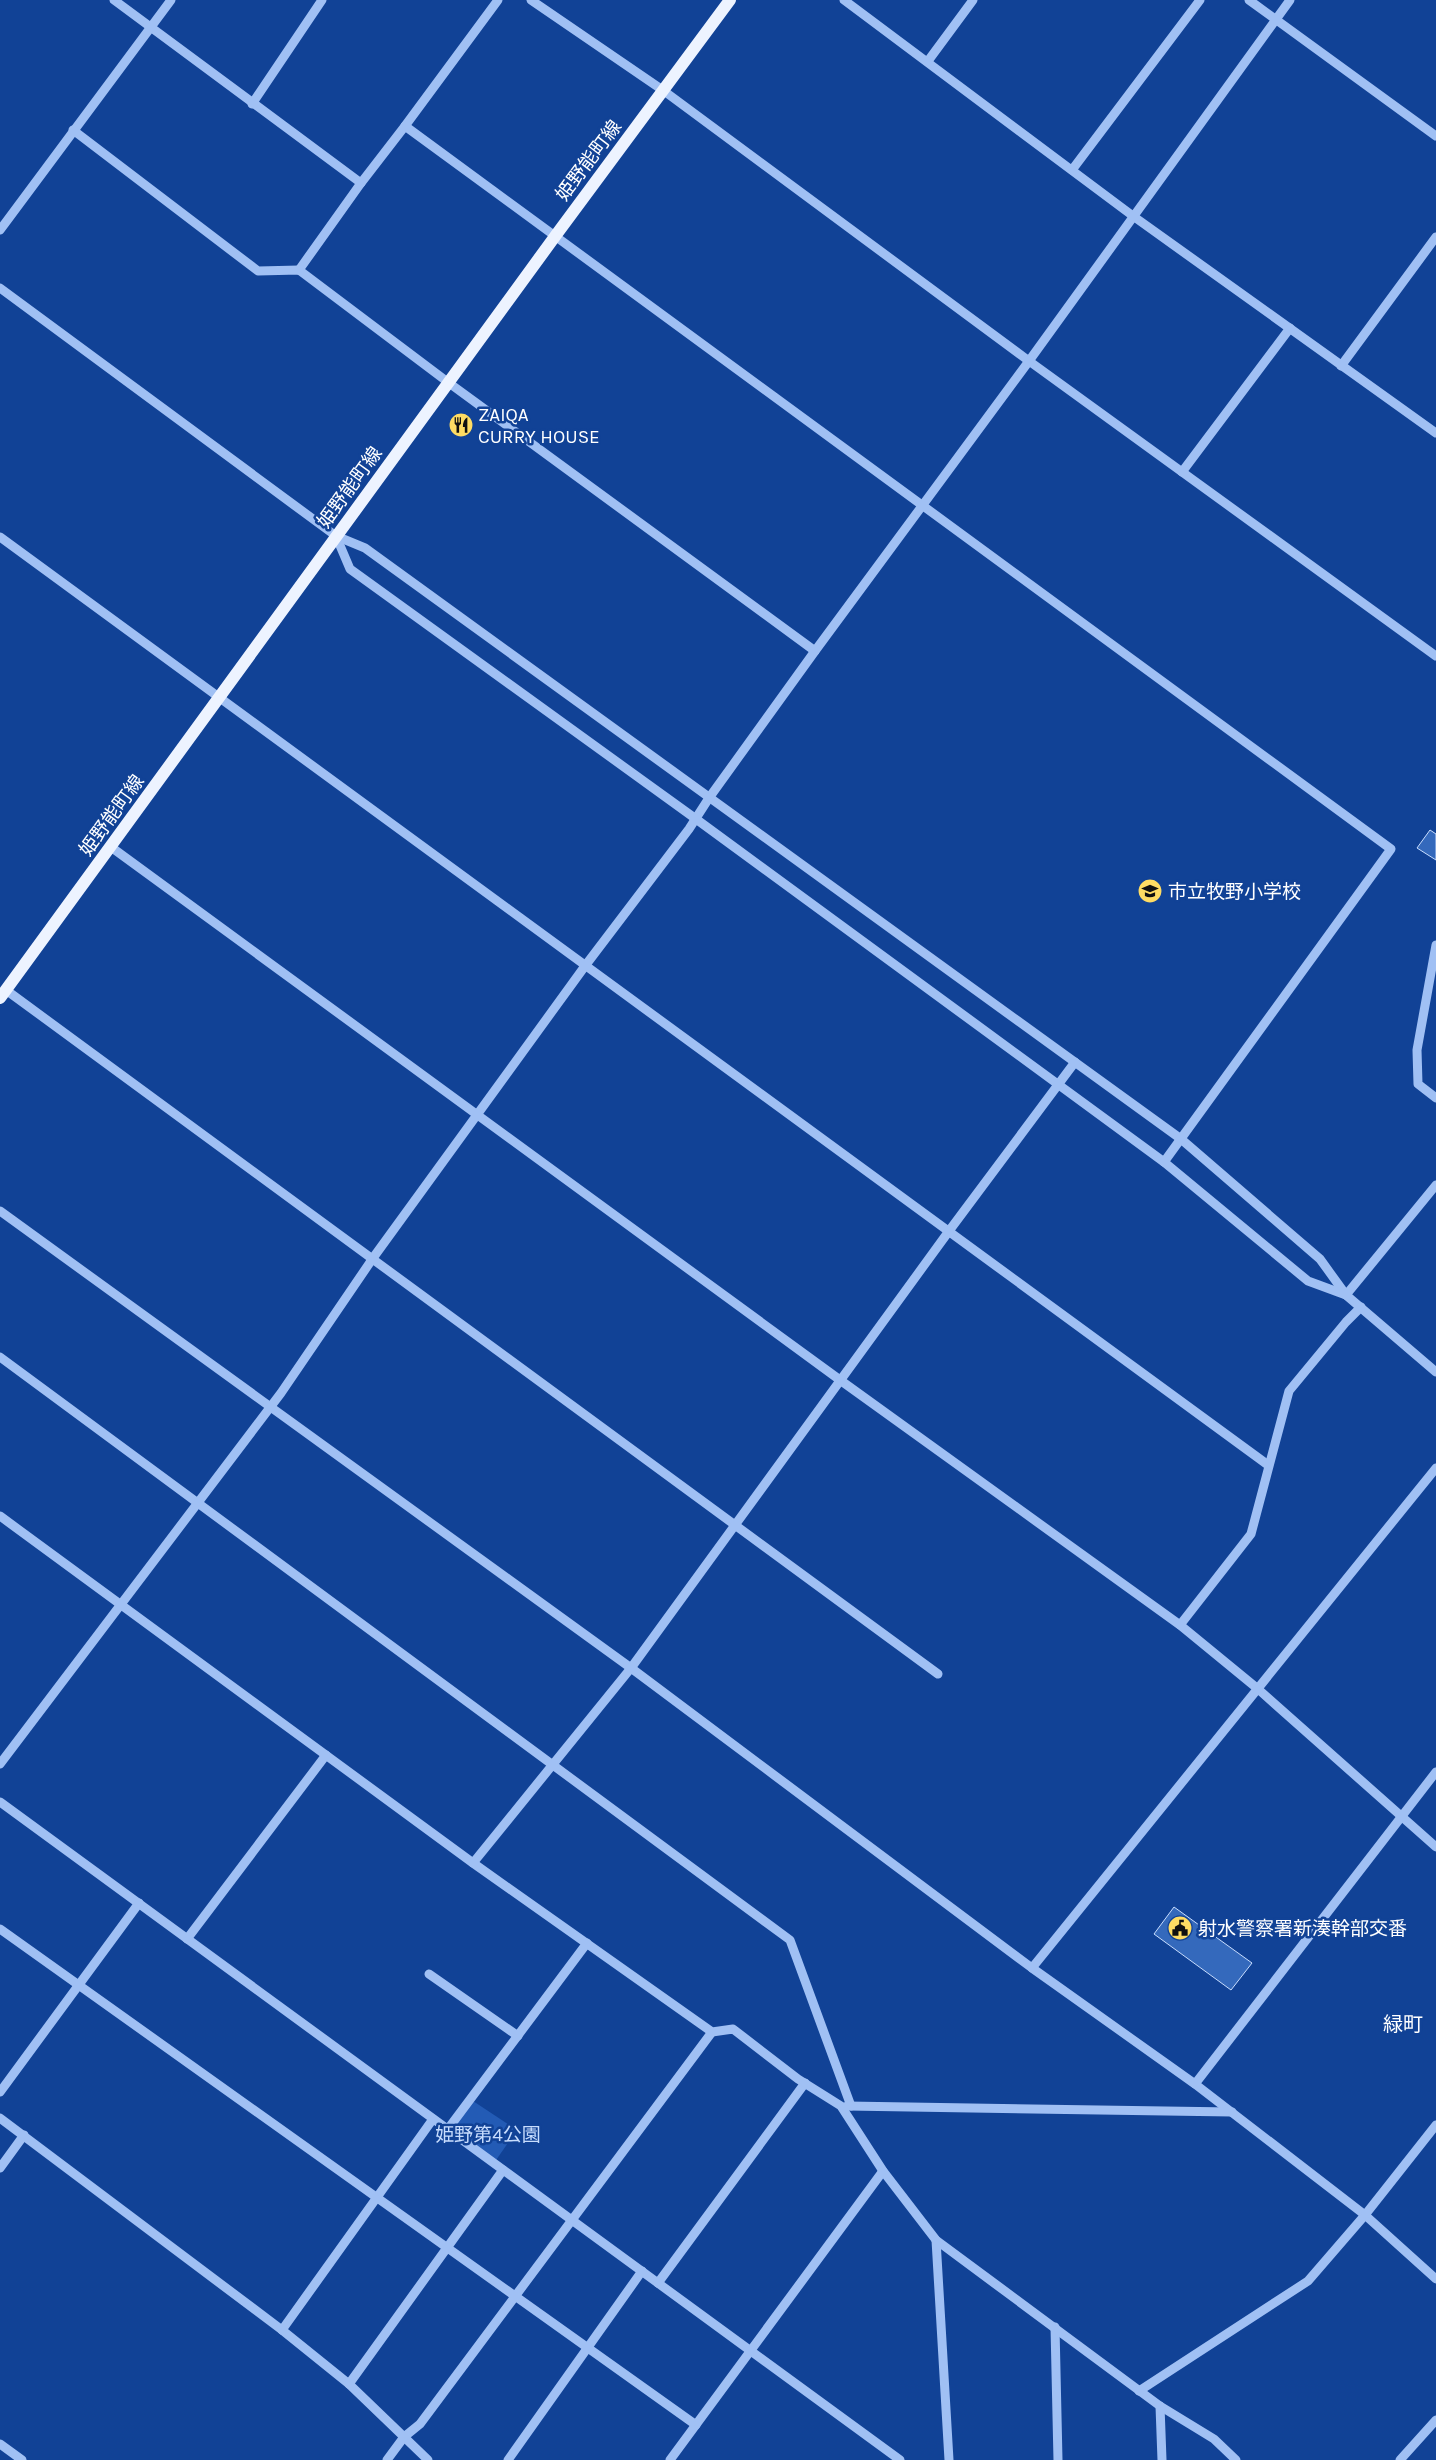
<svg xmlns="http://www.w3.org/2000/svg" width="1436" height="2460" font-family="Karla,'Noto Sans JP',sans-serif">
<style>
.green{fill:#235bb5}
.building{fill:#3469bc;stroke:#c8ddfe}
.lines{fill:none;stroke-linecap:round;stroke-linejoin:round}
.minor{stroke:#a0c0f4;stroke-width:9}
.major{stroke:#edf3ff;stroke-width:12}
.labels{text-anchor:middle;stroke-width:5;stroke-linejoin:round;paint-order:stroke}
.street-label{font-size:19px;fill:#fff;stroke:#114296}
.poi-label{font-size:19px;fill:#fff;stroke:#114296;text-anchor:start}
.park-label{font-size:19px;fill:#c8ddfe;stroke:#114296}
.neighbourhood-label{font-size:20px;fill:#fff;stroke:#114296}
</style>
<rect width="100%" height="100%" fill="#114296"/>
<polygon class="green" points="470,2099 517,2130 494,2163 448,2129"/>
<g class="building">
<polygon points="1430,830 1436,834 1436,860 1417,848"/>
<polygon points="1174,1907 1252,1963 1231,1990 1154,1934"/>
</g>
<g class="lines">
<g class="minor">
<polyline points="114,0 361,183 405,126 1391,849 1164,1162"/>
<polyline points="531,0 664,91 1029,361 1436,656"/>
<polyline points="844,0 1133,216 1436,433"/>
<polyline points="1249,0 1436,136"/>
<polyline points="928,61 973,0"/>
<polyline points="252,104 322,0"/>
<polyline points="405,126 498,0"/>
<polyline points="73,130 258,271 299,270 449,383 815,651"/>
<polyline points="1072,170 1200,0"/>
<polyline points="0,230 171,0"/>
<polyline points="299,270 361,183"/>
<polyline points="0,288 336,536 365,548 1181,1139 1320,1259 1346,1295 1436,1372"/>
<polyline points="1341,366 1436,237"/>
<polyline points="1182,472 1290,328"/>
<polyline points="336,536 350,569 696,819 1164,1162 1308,1281 1346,1295"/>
<polyline points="0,537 1268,1465"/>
<polyline points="111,847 840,1380 1180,1625 1258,1689 1436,1847"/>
<polyline points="1436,945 1417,1050 1418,1084 1436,1098"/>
<polyline points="6,990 938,1674"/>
<polyline points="0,1211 631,1668 1032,1968 1195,2084 1365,2215 1436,2279"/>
<polyline points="1346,1295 1436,1185"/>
<polyline points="0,1357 790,1940 851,2106"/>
<polyline points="0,1516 473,1863 712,2032 733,2029 798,2079 841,2106 883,2171 936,2240 1160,2406 1214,2439 1236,2460"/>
<polyline points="1180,1625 1251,1534 1289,1391 1346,1322 1361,1307"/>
<polyline points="0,1764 281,1393 373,1258 585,966 689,829 709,798 815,651 1029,361 1290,0"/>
<polyline points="0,1802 900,2460"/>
<polyline points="473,1863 631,1668 949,1231 1075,1062"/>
<polyline points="0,1929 696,2425"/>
<polyline points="187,1939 326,1755"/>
<polyline points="1032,1968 1436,1468"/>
<polyline points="429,1974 518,2036"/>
<polyline points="1195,2084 1436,1772"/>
<polyline points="0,2092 139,1903"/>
<polyline points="847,2106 1232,2112"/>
<polyline points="0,2118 282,2330 349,2384 428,2460"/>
<polyline points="448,2129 587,1943"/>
<polyline points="0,2168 24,2135"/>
<polyline points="936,2240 949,2460"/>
<polyline points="658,2283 805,2083"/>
<polyline points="1055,2327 1058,2460"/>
<polyline points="282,2330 433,2119"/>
<polyline points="349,2384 503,2170"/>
<polyline points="1139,2391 1308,2281 1365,2215 1436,2125"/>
<polyline points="1160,2406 1162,2460"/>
<polyline points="0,2444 22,2460"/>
<polyline points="387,2460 404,2437 420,2424 712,2032"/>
<polyline points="508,2460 642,2271"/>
<polyline points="670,2460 883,2171"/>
<polyline points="1400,2460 1436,2420"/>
</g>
<polyline class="major" points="0,998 556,235 730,0"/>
</g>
<defs>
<symbol id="restaurant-disc" viewBox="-11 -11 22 22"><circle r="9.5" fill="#ffdc63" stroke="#114296"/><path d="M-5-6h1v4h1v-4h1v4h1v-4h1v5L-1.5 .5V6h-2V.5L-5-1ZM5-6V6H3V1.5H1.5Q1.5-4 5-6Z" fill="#111"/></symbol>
<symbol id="school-disc" viewBox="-11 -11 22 22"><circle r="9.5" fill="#ffdc63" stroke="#114296"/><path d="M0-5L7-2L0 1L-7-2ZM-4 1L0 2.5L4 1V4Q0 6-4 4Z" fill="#111"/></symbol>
<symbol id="civic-disc" viewBox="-11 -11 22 22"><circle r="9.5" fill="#ffdc63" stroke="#114296"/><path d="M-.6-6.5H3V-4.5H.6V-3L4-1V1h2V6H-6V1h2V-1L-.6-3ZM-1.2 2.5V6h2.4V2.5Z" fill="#111"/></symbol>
</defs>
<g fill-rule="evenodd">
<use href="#restaurant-disc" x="447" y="411" width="28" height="28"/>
<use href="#school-disc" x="1136" y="877" width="28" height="28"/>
<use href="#civic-disc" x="1166" y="1914" width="28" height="28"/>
</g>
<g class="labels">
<g class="street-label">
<text transform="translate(588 160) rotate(-53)" y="7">姫野能町線</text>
<text transform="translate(349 487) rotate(-54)" y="7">姫野能町線</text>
<text transform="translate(111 815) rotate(-54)" y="7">姫野能町線</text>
</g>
<g class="poi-label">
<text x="478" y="421">ZAIQA<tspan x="478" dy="22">CURRY HOUSE</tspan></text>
<text x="1168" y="898">市立牧野小学校</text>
<text x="1198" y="1935">射水警察署新湊幹部交番</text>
</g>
<g class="park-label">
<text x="488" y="2141">姫野第4公園</text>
</g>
<g class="neighbourhood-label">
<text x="1403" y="2031">緑町</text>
</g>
</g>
</svg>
